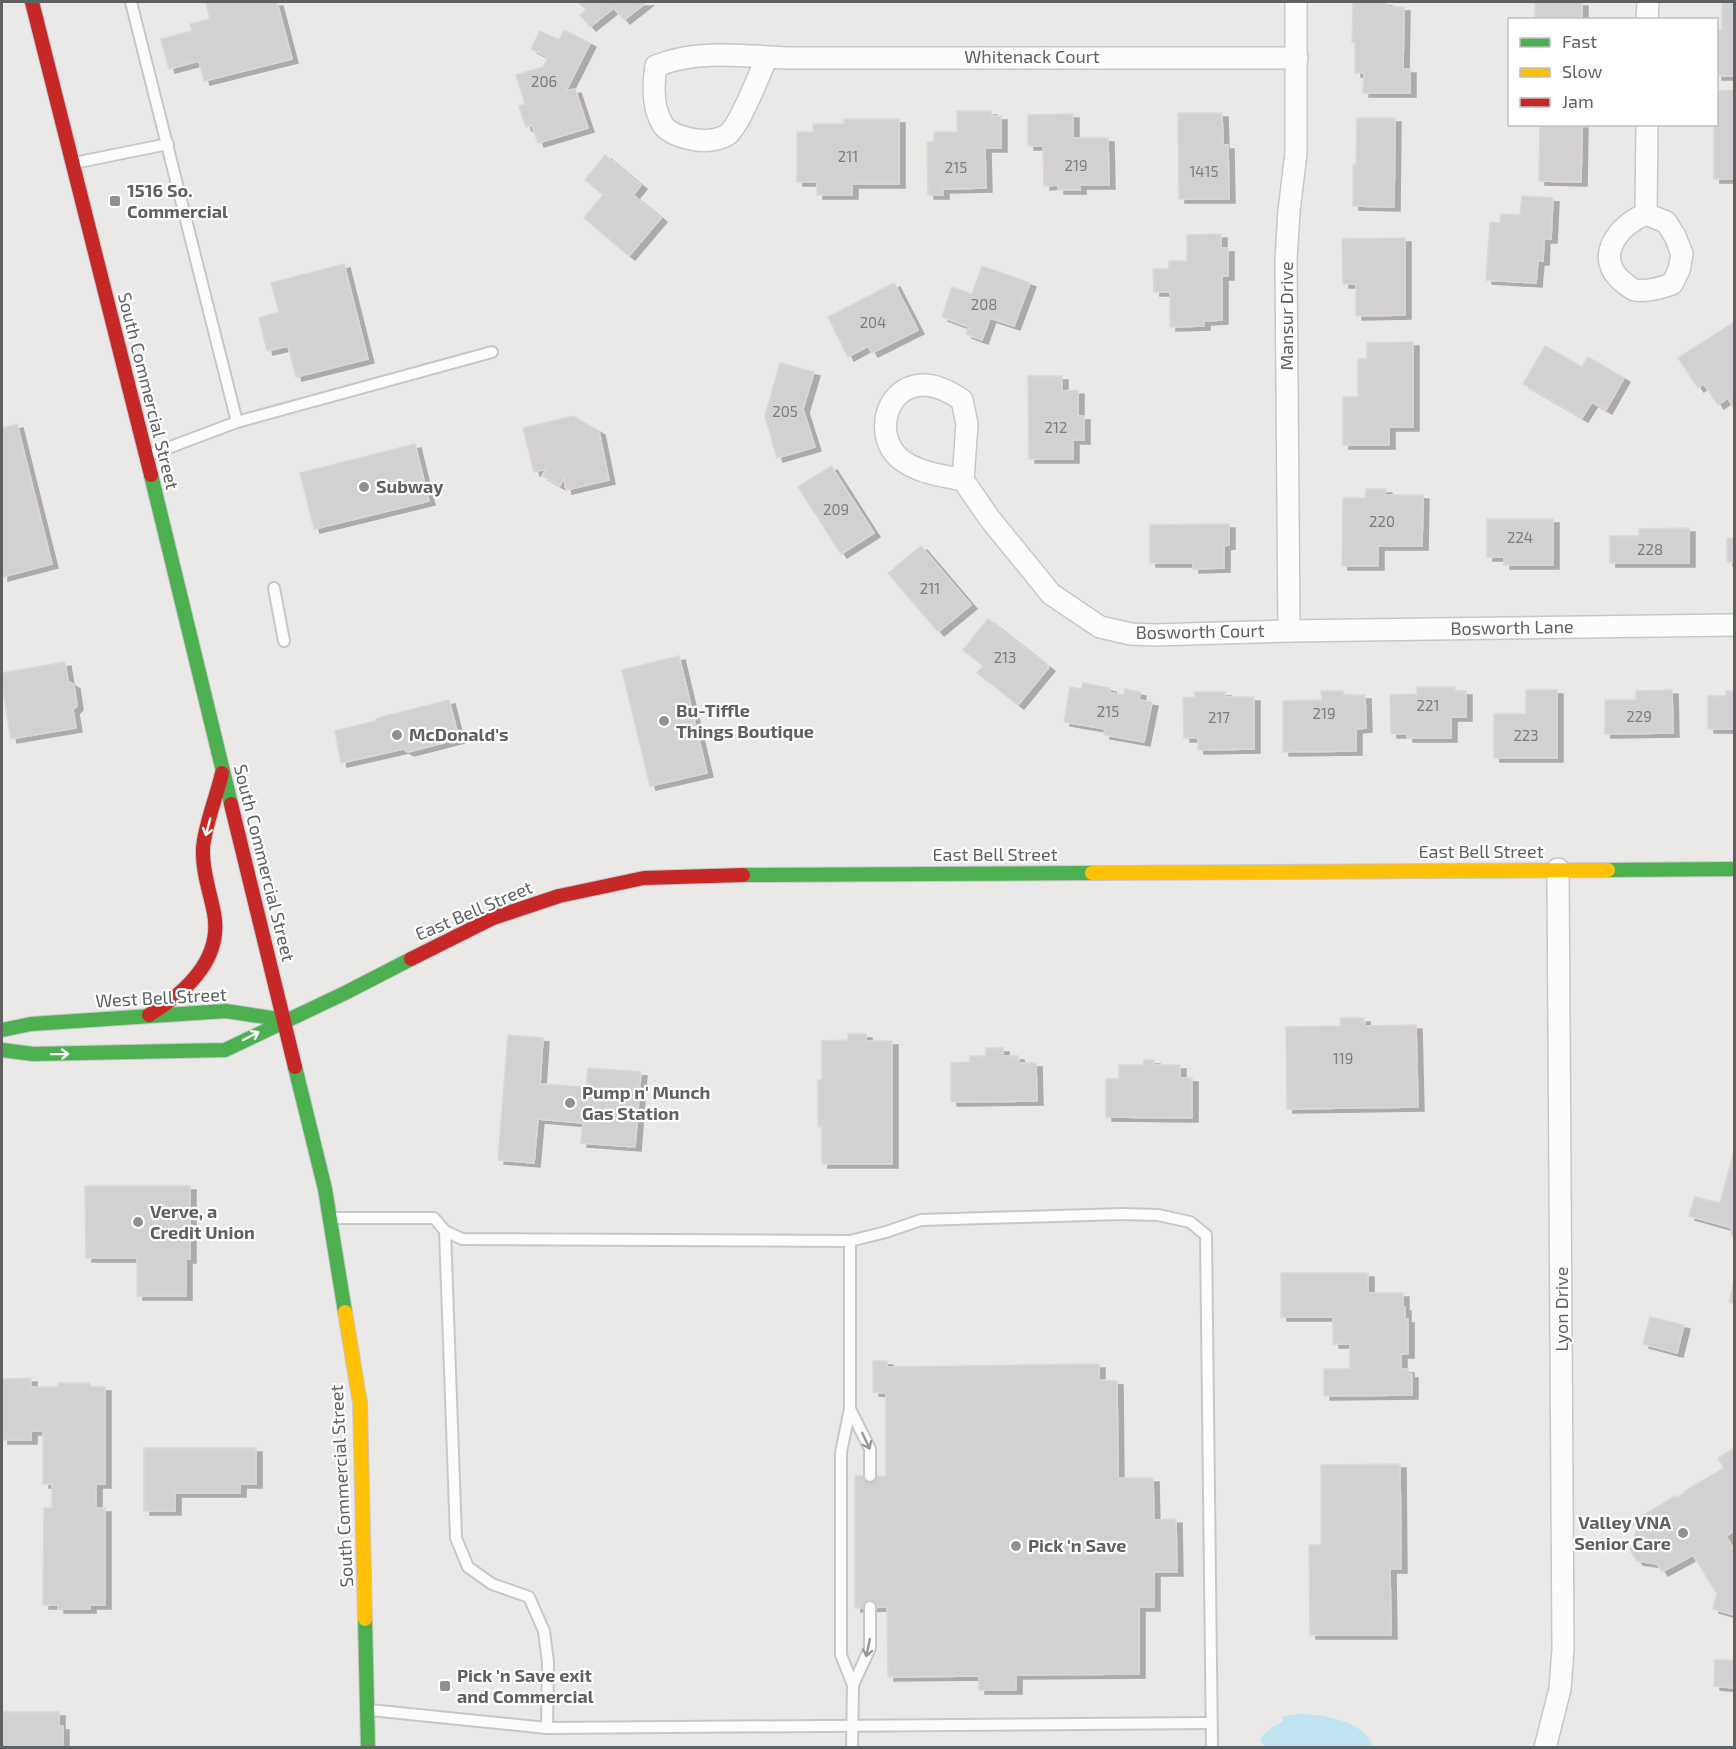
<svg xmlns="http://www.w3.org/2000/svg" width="1736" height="1749" font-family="'Exo 2',sans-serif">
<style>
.water{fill:#c0e4f1}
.building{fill:#d2d0d0;stroke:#dad8d6;stroke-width:1.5;filter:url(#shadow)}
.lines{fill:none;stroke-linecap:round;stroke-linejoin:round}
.lane-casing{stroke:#c8c7c7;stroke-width:14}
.street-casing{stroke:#c8c7c7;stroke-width:24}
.fast-casing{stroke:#c7c7c7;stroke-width:16}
.slow-casing{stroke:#c7c7c7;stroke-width:16}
.jam-casing{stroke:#c7c7c7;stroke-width:16}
.lane{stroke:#fcfcfb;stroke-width:10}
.street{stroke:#fcfcfb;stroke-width:21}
.fast{stroke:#4caf50;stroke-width:14}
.slow{stroke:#ffc107;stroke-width:14}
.jam{stroke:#c62828;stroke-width:14}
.oneway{stroke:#f6fbf6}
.oneway2{stroke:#959799}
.poi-dot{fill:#8f9192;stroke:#fff;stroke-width:2}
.labels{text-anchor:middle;stroke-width:4.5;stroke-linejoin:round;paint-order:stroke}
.number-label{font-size:15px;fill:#7c7e80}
.street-label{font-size:18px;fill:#5d6164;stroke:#fff}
.poi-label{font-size:18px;font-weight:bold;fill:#5d6164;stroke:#fff;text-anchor:start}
</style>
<defs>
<filter id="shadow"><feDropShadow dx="6" dy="4" stdDeviation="0" flood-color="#0004"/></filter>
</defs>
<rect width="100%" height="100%" fill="#ebe9e7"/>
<path class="water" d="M 1297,1714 C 1320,1714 1366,1720 1373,1747 L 1265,1747 L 1260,1741 C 1264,1731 1273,1726 1283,1722 L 1283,1716 Z"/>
<g class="building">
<polygon points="206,2 277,2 292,59 204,81 199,61 169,69 161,39 192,31 190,24 210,19"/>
<polygon points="578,2 647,2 624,20 614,8 590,27 580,15 586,10"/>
<polygon points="1353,2 1386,2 1386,7 1404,7 1403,69 1410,69 1410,93 1363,93 1364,73 1355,73 1355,42 1352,42"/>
<rect x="1535" y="2" width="47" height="18"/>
<polygon points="1722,2 1734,2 1734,76 1716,76 1716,30 1722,30"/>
<polygon points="564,30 590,43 566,91 575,89 588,128 538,143 532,125 526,127 519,106 525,104 516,75 543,67 548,57 531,49 540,31 559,40"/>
<polygon points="1734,90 1734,179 1714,179 1714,124 1716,124 1716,91"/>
<polygon points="957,111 991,111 992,116 1001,116 1001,148 985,148 986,188 943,189 943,195 928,195 927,142 934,142 934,132 957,132"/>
<polygon points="1178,113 1222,113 1223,145 1228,145 1229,199 1179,199"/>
<polygon points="1073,114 1073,138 1108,138 1109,185 1080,185 1080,190 1058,190 1058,185 1044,186 1043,146 1028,146 1028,115"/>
<polygon points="1357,118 1395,118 1394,207 1353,206 1353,165 1356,165"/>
<polygon points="844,119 899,119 899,184 852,184 852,195 817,195 817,182 797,182 797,132 813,132 813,124 844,124"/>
<polygon points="1540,124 1582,124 1581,182 1539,181"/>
<polygon points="605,155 641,185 633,195 661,218 629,256 584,218 603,195 585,180"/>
<polygon points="1522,196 1553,198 1551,239 1544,239 1543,261 1538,261 1536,283 1486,280 1490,222 1500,223 1501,214 1520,215"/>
<polygon points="1221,234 1221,248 1228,248 1228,276 1222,276 1222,320 1204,321 1204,326 1170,327 1170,292 1154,292 1153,269 1169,269 1169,261 1187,261 1187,235"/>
<polygon points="1405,238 1405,315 1356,316 1356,284 1343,284 1342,239"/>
<polygon points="344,264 368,359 296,377 288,346 267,351 259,318 279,312 271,283"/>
<polygon points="982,266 1030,283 1014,326 990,318 982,340 966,334 969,327 942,317 952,287 972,294"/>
<polygon points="894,283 918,330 872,353 868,346 848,357 828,317"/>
<polygon points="1734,322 1734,409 1728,398 1718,405 1704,384 1698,388 1678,358"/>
<polygon points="1413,342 1413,427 1389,427 1389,445 1343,445 1343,397 1358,397 1358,359 1367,359 1367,343"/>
<polygon points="1545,346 1582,367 1588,357 1624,378 1606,410 1592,402 1582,418 1523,384"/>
<polygon points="780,363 814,372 803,409 815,447 777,458 765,416"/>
<polygon points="1028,376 1062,376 1062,391 1078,390 1078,416 1084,416 1084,440 1073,440 1073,459 1029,459"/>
<polygon points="573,416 599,431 609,480 566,490 564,478 560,486 542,476 546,469 534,472 523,428"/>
<polygon points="17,424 52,564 2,577 2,428"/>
<polygon points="415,444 429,501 314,529 300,473"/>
<polygon points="831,466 874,533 841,554 798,487"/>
<polygon points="1366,489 1386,489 1385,495 1423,495 1422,546 1378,546 1378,566 1342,566 1343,498 1365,498"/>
<polygon points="1487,519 1553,519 1553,565 1504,565 1504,557 1487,557"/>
<polygon points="1229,524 1229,545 1224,546 1224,568 1193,569 1193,563 1150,563 1150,525"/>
<polygon points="1689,528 1689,563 1610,563 1610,536 1639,536 1639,529"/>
<rect x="1727" y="538" width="7" height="24"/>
<polygon points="921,546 971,605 938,632 888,573"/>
<polygon points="988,619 1049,667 1018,705 977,673 983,666 963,650"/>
<polygon points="679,656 707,773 650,786 622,670"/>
<polygon points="65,662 68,681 74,685 77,706 73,710 76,728 11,739 2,684 2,673"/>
<polygon points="1083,683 1110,688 1110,693 1124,695 1125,689 1140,692 1139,700 1152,702 1144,742 1104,735 1105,729 1064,722 1070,687 1082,689"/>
<polygon points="1417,687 1455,687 1455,691 1466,691 1466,717 1451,717 1451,738 1407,738 1407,734 1391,734 1390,695 1417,694"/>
<polygon points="1526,690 1557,690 1557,758 1494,758 1494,714 1526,714"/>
<polygon points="1672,690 1673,733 1605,734 1605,700 1636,700 1636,691"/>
<polygon points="1321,691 1343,691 1343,695 1365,695 1366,728 1356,729 1356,751 1283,752 1283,701 1322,700"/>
<polygon points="1726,691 1734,691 1734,751 1734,729 1708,729 1708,696 1726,696"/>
<polygon points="1195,692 1225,692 1225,697 1254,697 1254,749 1198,750 1198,738 1184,738 1183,698 1195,697"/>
<polygon points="449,700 459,739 408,752 403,749 341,763 335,731 375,721 378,718"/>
<polygon points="1340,1018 1364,1018 1365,1026 1416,1025 1418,1107 1287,1109 1286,1027 1341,1026"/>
<polygon points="848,1034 866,1034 866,1041 892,1041 892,1164 822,1164 822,1127 818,1127 818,1080 822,1080 822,1041 848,1040"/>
<polygon points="508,1035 543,1038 540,1084 586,1087 588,1068 641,1072 635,1147 581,1143 583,1123 538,1119 534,1163 498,1160"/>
<polygon points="986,1048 1003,1048 1003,1056 1018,1056 1019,1063 1036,1063 1037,1101 951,1102 951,1063 970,1062 970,1056 986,1056"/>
<polygon points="1144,1060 1154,1060 1154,1065 1180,1065 1180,1078 1192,1078 1192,1118 1106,1117 1106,1079 1119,1079 1119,1065 1143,1065"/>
<polygon points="1734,1151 1734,1239 1731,1233 1732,1228 1689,1216 1695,1197 1720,1203"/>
<polygon points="85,1186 190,1186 190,1259 186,1259 186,1296 137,1296 137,1258 86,1258"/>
<polygon points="1281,1273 1368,1273 1368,1293 1403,1293 1403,1307 1405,1307 1405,1319 1408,1319 1408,1354 1401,1354 1401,1369 1408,1369 1408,1374 1412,1374 1412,1395 1324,1396 1324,1369 1350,1369 1350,1344 1333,1344 1333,1317 1281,1317"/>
<polygon points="1734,1281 1734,1304 1729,1302"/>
<polygon points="1650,1317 1684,1325 1677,1353 1643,1344"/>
<polygon points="873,1361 887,1361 887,1367 1099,1364 1099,1380 1117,1381 1118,1478 1153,1478 1154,1520 1176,1519 1177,1572 1154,1572 1154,1607 1139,1607 1139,1674 1016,1675 1016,1690 979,1690 979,1676 888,1677 887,1607 855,1608 855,1476 886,1476 886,1393 873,1392"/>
<polygon points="31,1378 31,1387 58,1387 58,1383 90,1383 90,1387 105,1387 105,1484 96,1484 96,1508 105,1508 105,1605 90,1605 90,1609 58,1609 58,1605 43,1605 44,1508 52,1508 52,1484 43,1484 43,1431 31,1431 31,1440 2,1440 2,1379"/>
<polygon points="144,1448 256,1448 256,1484 240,1484 240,1493 175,1493 175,1511 144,1511"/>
<polygon points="1734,1448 1734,1531 1726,1536 1734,1550 1734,1615 1713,1609 1717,1594 1693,1555 1662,1572 1657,1564 1637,1561 1630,1550 1637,1529 1632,1522 1675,1496 1676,1498 1686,1492 1685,1491 1724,1468 1718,1458"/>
<polygon points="1400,1464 1401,1569 1390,1569 1391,1635 1310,1635 1309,1545 1321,1545 1321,1465"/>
<polygon points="1715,1660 1734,1660 1734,1688 1714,1686"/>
<polygon points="2,1712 59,1712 59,1726 63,1726 63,1748 2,1748"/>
</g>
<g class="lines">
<defs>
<g id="lane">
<polyline points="131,2 237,422 492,352"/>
<polyline points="74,163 168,144"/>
<polyline points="149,455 237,422"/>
<polyline points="274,588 284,641"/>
<polyline points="331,1218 434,1218 445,1231 462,1239 850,1241 886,1232 921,1220 1122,1214 1158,1215 1190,1222 1206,1235 1212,1748"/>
<polyline points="445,1231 456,1538 468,1567 492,1584 529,1597 544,1631 548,1662 547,1728"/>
<polyline points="850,1241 850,1409 841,1452 841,1655 853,1685 852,1748"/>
<polyline points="850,1409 870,1449 870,1476"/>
<polyline points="853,1685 870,1648 870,1607"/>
<polyline points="370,1710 547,1728 1211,1723"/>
</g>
<g id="street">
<polyline points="1647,20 1648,2"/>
<path d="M 767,57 C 760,73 739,127 727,135 C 717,141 706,141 696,140 C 685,138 669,134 663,125 C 652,108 653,85 656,66 C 696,49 745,56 787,58 L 1297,58"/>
<path d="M 1646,214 L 1666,222 L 1675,236 L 1682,254 L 1679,270 L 1672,284 C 1661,288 1647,292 1635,290 C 1631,289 1627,285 1623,282 C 1593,258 1618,225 1646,214 Z"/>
<polyline points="1646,214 1647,124"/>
<path d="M 963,480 C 941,475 916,473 898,457 C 876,436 884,393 915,386 C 932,382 949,391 962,400 L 967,424 L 963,480 L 990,519 L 1051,594 L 1100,627 L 1131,634 L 1154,635 L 1289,631 L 1734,625"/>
<polyline points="1289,631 1286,260 1289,211 1296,153 1296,2"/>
<polyline points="1545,1748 1560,1689 1563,1649 1558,869"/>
</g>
<g id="fast">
<polyline points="151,475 231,804"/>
<polyline points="1608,870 1734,869"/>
<polyline points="743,875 1092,873"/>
<polyline points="2,1030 31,1024 226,1011 285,1020"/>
<polyline points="2,1050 33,1054 225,1050 345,993 411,959"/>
<polyline points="295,1067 325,1189 345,1312"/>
<polyline points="365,1619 368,1748"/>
</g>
<g id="slow">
<polyline points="1092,873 1608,870"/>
<polyline points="345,1312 360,1403 365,1619"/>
</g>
<g id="jam">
<polyline points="32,2 151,475"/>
<polyline points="231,804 295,1067"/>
<polyline points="411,959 493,918 559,896 644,878 743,875"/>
<path d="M 149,1015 C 185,993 223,960 214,913 C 210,892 202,871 203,849 C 204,827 217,796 222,773"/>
</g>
</defs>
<use href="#lane" class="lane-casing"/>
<use href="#street" class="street-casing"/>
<use href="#fast" class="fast-casing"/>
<use href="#slow" class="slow-casing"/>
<use href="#jam" class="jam-casing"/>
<use href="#lane" class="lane"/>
<use href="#street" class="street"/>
<use href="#fast" class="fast"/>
<use href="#slow" class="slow"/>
<use href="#jam" class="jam"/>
</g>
<defs><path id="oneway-shaft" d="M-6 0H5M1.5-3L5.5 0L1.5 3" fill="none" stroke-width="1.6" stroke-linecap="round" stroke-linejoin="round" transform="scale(1.5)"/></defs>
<g class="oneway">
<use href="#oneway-shaft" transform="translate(208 827) rotate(105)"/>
<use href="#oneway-shaft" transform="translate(251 1036) rotate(-27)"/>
<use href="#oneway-shaft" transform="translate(60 1054) rotate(-1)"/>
</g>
<g class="oneway2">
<use href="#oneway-shaft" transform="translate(866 1441) rotate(65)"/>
<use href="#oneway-shaft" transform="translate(868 1648) rotate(102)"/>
</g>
<g class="poi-dot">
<rect x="109" y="195" width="12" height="12" rx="3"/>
<circle cx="364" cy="487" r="6"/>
<circle cx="664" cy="721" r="6"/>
<circle cx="397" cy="735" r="6"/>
<circle cx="570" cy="1103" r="6"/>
<circle cx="138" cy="1222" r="6"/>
<circle cx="1683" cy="1533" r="6"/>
<circle cx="1016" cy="1546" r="6"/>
<rect x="439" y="1680" width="12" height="12" rx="3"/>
</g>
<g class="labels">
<g class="number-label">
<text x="544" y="87">206</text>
<text x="848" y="162">211</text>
<text x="1076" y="171">219</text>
<text x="956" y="173">215</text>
<text x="1204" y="177">1415</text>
<text x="984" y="310">208</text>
<text x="873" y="328">204</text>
<text x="785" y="417">205</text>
<text x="1056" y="433">212</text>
<text x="836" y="515">209</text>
<text x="1382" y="527">220</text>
<text x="1520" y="543">224</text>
<text x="1650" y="555">228</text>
<text x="930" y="594">211</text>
<text x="1005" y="663">213</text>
<text x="1428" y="711">221</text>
<text x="1108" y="717">215</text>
<text x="1324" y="719">219</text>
<text x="1639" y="722">229</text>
<text x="1219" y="723">217</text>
<text x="1526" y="741">223</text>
<text x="1343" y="1064">119</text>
</g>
<g class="street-label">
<text x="1032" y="63">Whitenack Court</text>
<text transform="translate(1287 316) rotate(-90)" y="6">Mansur Drive</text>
<text transform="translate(148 391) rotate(76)" y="6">South Commercial Street</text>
<text transform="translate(1512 628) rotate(-1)" y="6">Bosworth Lane</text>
<text transform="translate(1200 632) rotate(-1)" y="6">Bosworth Court</text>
<text x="1481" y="858">East Bell Street</text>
<text x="995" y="861">East Bell Street</text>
<text transform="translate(264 863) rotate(76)" y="6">South Commercial Street</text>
<text transform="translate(474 911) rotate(-23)" y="6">East Bell Street</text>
<text transform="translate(161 998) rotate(-3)" y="6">West Bell Street</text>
<text transform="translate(1562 1309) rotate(-90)" y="6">Lyon Drive</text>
<text transform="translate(342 1486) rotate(-93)" y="6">South Commercial Street</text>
</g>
<g class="poi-label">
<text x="127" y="197">1516 So.<tspan x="127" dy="21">Commercial</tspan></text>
<text x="376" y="493">Subway</text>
<text x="676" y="717">Bu-Tiffle<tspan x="676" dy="21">Things Boutique</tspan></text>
<text x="409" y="741">McDonald's</text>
<text x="582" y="1099">Pump n' Munch<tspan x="582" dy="21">Gas Station</tspan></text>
<text x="150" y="1218">Verve, a<tspan x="150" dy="21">Credit Union</tspan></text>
<text x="1671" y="1529" text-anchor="end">Valley VNA<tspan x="1671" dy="21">Senior Care</tspan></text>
<text x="1028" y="1552">Pick 'n Save</text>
<text x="457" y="1682">Pick 'n Save exit<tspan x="457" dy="21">and Commercial</tspan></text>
</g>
</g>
<rect width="1736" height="1749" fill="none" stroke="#5d6164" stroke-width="6"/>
<rect x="1508" y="18" width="210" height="108" fill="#ffffff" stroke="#bec0c1" stroke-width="1.5"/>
<rect x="1520" y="38" width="30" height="9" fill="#4caf50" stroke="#bec0c1" stroke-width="1.5"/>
<text x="1562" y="48" font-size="18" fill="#5d6164">Fast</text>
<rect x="1520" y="68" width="30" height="9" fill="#ffc107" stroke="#bec0c1" stroke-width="1.5"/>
<text x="1562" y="78" font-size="18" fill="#5d6164">Slow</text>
<rect x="1520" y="98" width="30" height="9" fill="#c62828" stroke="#bec0c1" stroke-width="1.5"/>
<text x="1562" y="108" font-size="18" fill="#5d6164">Jam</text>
</svg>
